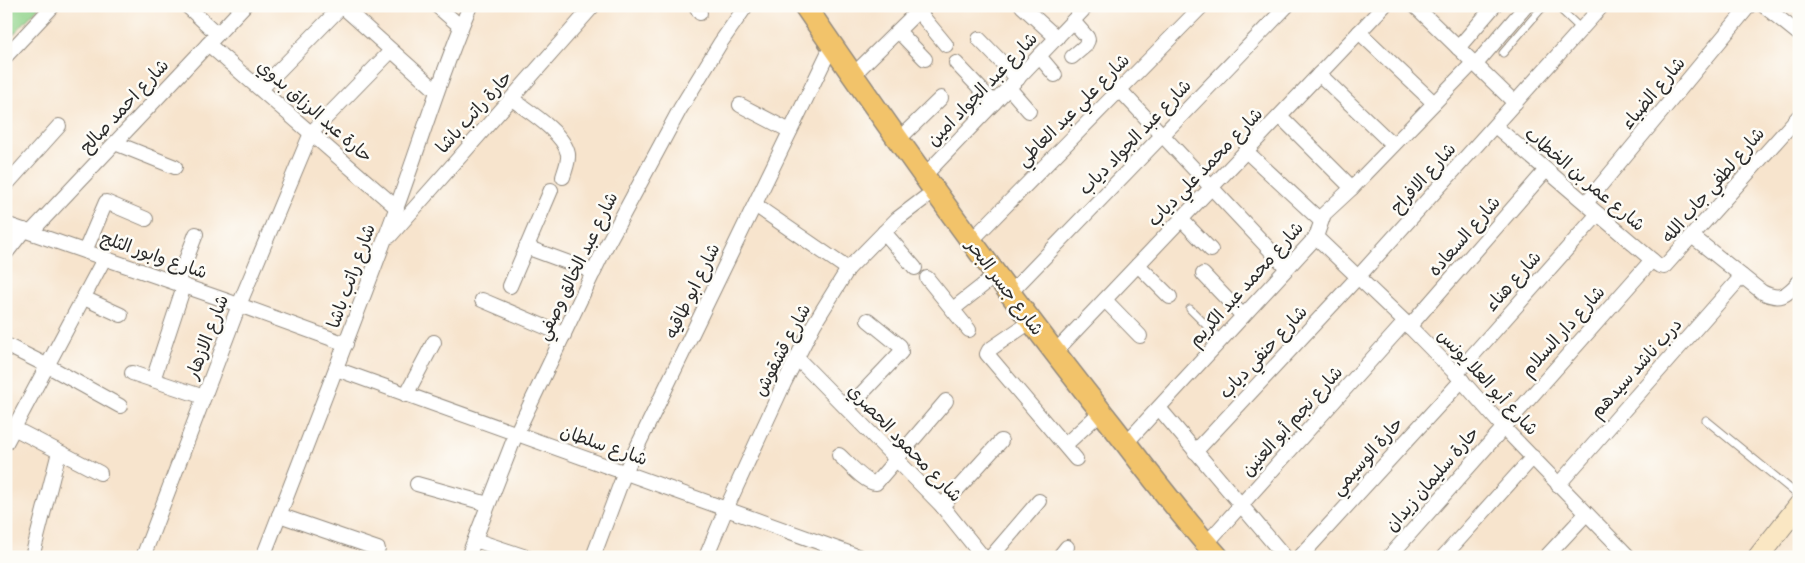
<svg xmlns="http://www.w3.org/2000/svg" width="1805" height="563" font-family="Pangolin,'Playpen Sans Arabic',sans-serif">
<style>
.green{fill:#92d48c;stroke:#5e805c}
.lines{fill:none;stroke-linecap:round;stroke-linejoin:round}
.lane-casing{stroke:#91887c;stroke-width:9}
.street-casing{stroke:#91887c;stroke-width:16}
.secondary-casing{stroke:#91887c;stroke-width:22}
.primary-casing{stroke:#91887c;stroke-width:24}
.lane{stroke:#fff;stroke-width:7}
.street{stroke:#fff;stroke-width:14}
.secondary{stroke:#fae7c3;stroke-width:20}
.primary{stroke:#f2c36a;stroke-width:21}
.labels{text-anchor:middle;stroke-width:5;stroke-linejoin:round;paint-order:stroke}
.street-label{font-size:18px;fill:#2b2b2b;stroke:#fdfcf7}
</style>
<rect width="100%" height="100%" fill="#fdfcf7"/>
<filter id="ink" filterUnits="userSpaceOnUse"><feTurbulence type="fractalNoise" baseFrequency=".02" numOctaves="2"/><feDisplacementMap in="SourceGraphic" scale="10" xChannelSelector="R" yChannelSelector="G"/><feConvolveMatrix kernelMatrix="1 2 1 2 8 2 1 2 1" color-interpolation-filters="sRGB"/></filter>
<filter id="wash" filterUnits="userSpaceOnUse"><feTurbulence type="fractalNoise" baseFrequency=".0096" numOctaves="4" result="noise"/><feDisplacementMap in="SourceGraphic" scale="20" xChannelSelector="R" yChannelSelector="G"/><feGaussianBlur stdDeviation="1.12" result="paint"/><feColorMatrix in="noise" values="0 0 0 0 0 0 0 0 0 0 0 0 0 0 0 0 0 1.4 0 .05"/><feComposite in="paint" operator="in"/></filter>
<g filter="url(#wash)">
<rect width="100%" height="100%" fill="#f7e4cd"/>
<polygon class="green" points="6,6 40,6 6,42"/>
</g>
<g filter="url(#ink)">
<g class="lines">
<defs>
<g id="lane">
<polyline points="1557,6 1581,29"/>
<polyline points="1503,53 1541,9 1546,6"/>
<polyline points="1190,309 1221,340"/>
<polyline points="1706,420 1799,496"/>
</g>
<g id="street">
<polyline points="187,6 217,34"/>
<polyline points="437,6 461,27"/>
<polyline points="696,6 700,13"/>
<polyline points="1022,6 1057,38"/>
<polyline points="1415,6 1515,103"/>
<polyline points="1764,6 1799,34"/>
<polyline points="918,11 946,45"/>
<polyline points="898,31 925,59"/>
<polyline points="1359,32 1434,103"/>
<polyline points="979,39 1018,79"/>
<polyline points="208,44 397,208"/>
<polyline points="1458,48 1494,6"/>
<polyline points="6,56 53,6"/>
<polyline points="1039,56 1055,75"/>
<polyline points="1072,57 1085,46 1088,40 1087,37 1073,21"/>
<polyline points="956,63 994,103"/>
<polyline points="1476,64 1526,6"/>
<polyline points="1319,74 1393,145"/>
<polyline points="853,75 923,6"/>
<polyline points="1009,88 1029,111"/>
<polyline points="261,89 342,6 437,91"/>
<polyline points="1119,89 1287,268"/>
<path d="M 512,99 C 528,111 564,133 568,154 C 569,161 565,170 563,177"/>
<polyline points="740,105 790,131"/>
<polyline points="1280,116 1352,188"/>
<polyline points="1495,126 1658,265 1664,267 1799,116"/>
<polyline points="898,140 941,98"/>
<polyline points="115,143 175,167"/>
<polyline points="1246,151 1321,221"/>
<polyline points="924,176 1087,6"/>
<polyline points="6,185 59,126"/>
<polyline points="1586,203 1749,6"/>
<polyline points="755,205 848,269"/>
<polyline points="1181,219 1211,250"/>
<polyline points="6,224 239,305 346,344"/>
<polyline points="31,232 244,6"/>
<polyline points="884,232 915,268"/>
<polyline points="390,236 593,6"/>
<path d="M 1692,236 L 1762,292 C 1780,301 1786,296 1799,282"/>
<polyline points="1316,237 1405,322 1456,374 1503,427 1629,557"/>
<polyline points="971,241 1202,6"/>
<polyline points="526,247 594,272"/>
<polyline points="85,251 106,202 146,219"/>
<polyline points="6,253 24,230"/>
<polyline points="1138,265 1170,297"/>
<polyline points="1203,274 1243,316"/>
<polyline points="927,278 969,330"/>
<polyline points="177,283 196,234"/>
<polyline points="510,286 551,190"/>
<polyline points="1009,294 1287,6"/>
<polyline points="84,298 121,315"/>
<polyline points="482,300 564,335"/>
<polyline points="1105,300 1140,336"/>
<polyline points="953,309 996,275"/>
<polyline points="1030,322 989,350 987,354 1076,459"/>
<polyline points="1409,327 1546,170"/>
<polyline points="6,345 48,366 120,406"/>
<polyline points="1054,353 1384,6"/>
<polyline points="797,358 942,506 983,557"/>
<polyline points="336,369 860,557"/>
<polyline points="132,373 204,397"/>
<polyline points="1456,374 1598,214"/>
<polyline points="153,380 184,286"/>
<polyline points="406,395 434,342"/>
<polyline points="1159,408 1285,557"/>
<polyline points="847,409 901,352 900,346 868,320"/>
<polyline points="6,424 100,473"/>
<polyline points="6,443 104,259"/>
<polyline points="1126,443 1316,237 1324,214 1352,188 1474,62"/>
<polyline points="1065,445 1101,412"/>
<polyline points="1195,452 1358,277 1602,6"/>
<path d="M 839,455 C 847,462 866,484 876,483 L 946,401"/>
<polyline points="417,484 488,504"/>
<polyline points="1558,485 1742,276"/>
<polyline points="942,506 1001,441"/>
<polyline points="279,515 378,549"/>
<polyline points="475,540 526,557"/>
<polyline points="1206,544 1405,322"/>
<polyline points="32,557 59,452"/>
<polyline points="143,557 239,305 311,133 391,51"/>
<path d="M 263,557 C 308,441 353,326 396,209 C 421,142 441,73 470,6"/>
<polyline points="468,557 516,434 603,252 680,109 721,42 746,6"/>
<polyline points="593,557 625,472 832,45"/>
<polyline points="706,557 726,509 785,381 814,324 848,269 897,219 934,191"/>
<polyline points="991,557 1039,501"/>
<polyline points="1059,557 1067,547"/>
<polyline points="1300,557 1462,380"/>
<polyline points="1389,557 1652,260"/>
<polyline points="1443,557 1533,457"/>
<polyline points="1546,557 1586,514"/>
</g>
<polyline id="secondary" points="1758,557 1799,505"/>
<path id="primary" d="M 805,6 C 903,149 1003,289 1111,424 C 1146,469 1180,515 1218,557"/>
</defs>
<use href="#lane" class="lane-casing"/>
<use href="#street" class="street-casing"/>
<use href="#secondary" class="secondary-casing"/>
<use href="#primary" class="primary-casing"/>
<use href="#lane" class="lane"/>
<use href="#street" class="street"/>
<use href="#secondary" class="secondary"/>
<use href="#primary" class="primary"/>
</g>
</g>
<g class="labels">
<g class="street-label">
<text transform="translate(982 89) rotate(-46)" y="6">شارع عبد الجواد امين</text>
<text transform="translate(1653 93) rotate(-50)" y="6">شارع الضياء</text>
<text transform="translate(124 106) rotate(-47)" y="6">شارع احمد صالح</text>
<text transform="translate(1073 110) rotate(-45)" y="6">شارع علي عبد العاطي</text>
<text transform="translate(315 111) rotate(41)" y="6">حارة عبد الرزاق بدوي</text>
<text transform="translate(474 112) rotate(-48)" y="6">حارة راتب باشا</text>
<text transform="translate(1135 137) rotate(-46)" y="6">شارع عبد الجواد دياب</text>
<text transform="translate(1205 167) rotate(-46)" y="6">شارع محمد علي دياب</text>
<text transform="translate(1423 178) rotate(-48)" y="6">شارع الافراح</text>
<text transform="translate(1585 179) rotate(40)" y="6">شارع عمر بن الخطاب</text>
<text transform="translate(1713 185) rotate(-49)" y="6">شارع لطفي جاب الله</text>
<text transform="translate(1464 236) rotate(-49)" y="6">شارع السعاده</text>
<text transform="translate(154 255) rotate(19)" y="6">شارع وابور الثلج</text>
<text transform="translate(577 266) rotate(-64)" y="6">شارع عبد الخالق وصفي</text>
<text transform="translate(351 276) rotate(-70)" y="6">شارع راتب باشا</text>
<text transform="translate(1513 281) rotate(-48)" y="6">شارع هناء</text>
<text transform="translate(1246 284) rotate(-48)" y="6">شارع محمد عبد الكريم</text>
<text transform="translate(1005 287) rotate(53)" y="6">شارع جسر البحر</text>
<text transform="translate(692 291) rotate(-64)" y="6">شارع ابو طاقيه</text>
<text transform="translate(1563 331) rotate(-48)" y="6">شارع دار السلام</text>
<text transform="translate(207 337) rotate(-69)" y="6">شارع الازهار</text>
<text transform="translate(782 350) rotate(-62)" y="6">شارع قشقوش</text>
<text transform="translate(1263 352) rotate(-47)" y="6">شارع حنفي دياب</text>
<text transform="translate(1636 368) rotate(-48)" y="6">درب ناشد سيدهم</text>
<text transform="translate(1488 382) rotate(47)" y="6">شارع أبو العلا يونس</text>
<text transform="translate(1292 421) rotate(-48)" y="6">شارع نجم أبو العنين</text>
<text transform="translate(905 443) rotate(46)" y="6">شارع محمود الحصري</text>
<text transform="translate(604 445) rotate(19)" y="6">شارع سلطان</text>
<text transform="translate(1367 456) rotate(-48)" y="6">حارة الوسيمي</text>
<text transform="translate(1432 479) rotate(-49)" y="6">حارة سليمان زيدان</text>
</g>
</g>
<rect width="1805" height="563" fill="none" stroke="#fdfcf7" stroke-width="25"/>
</svg>
